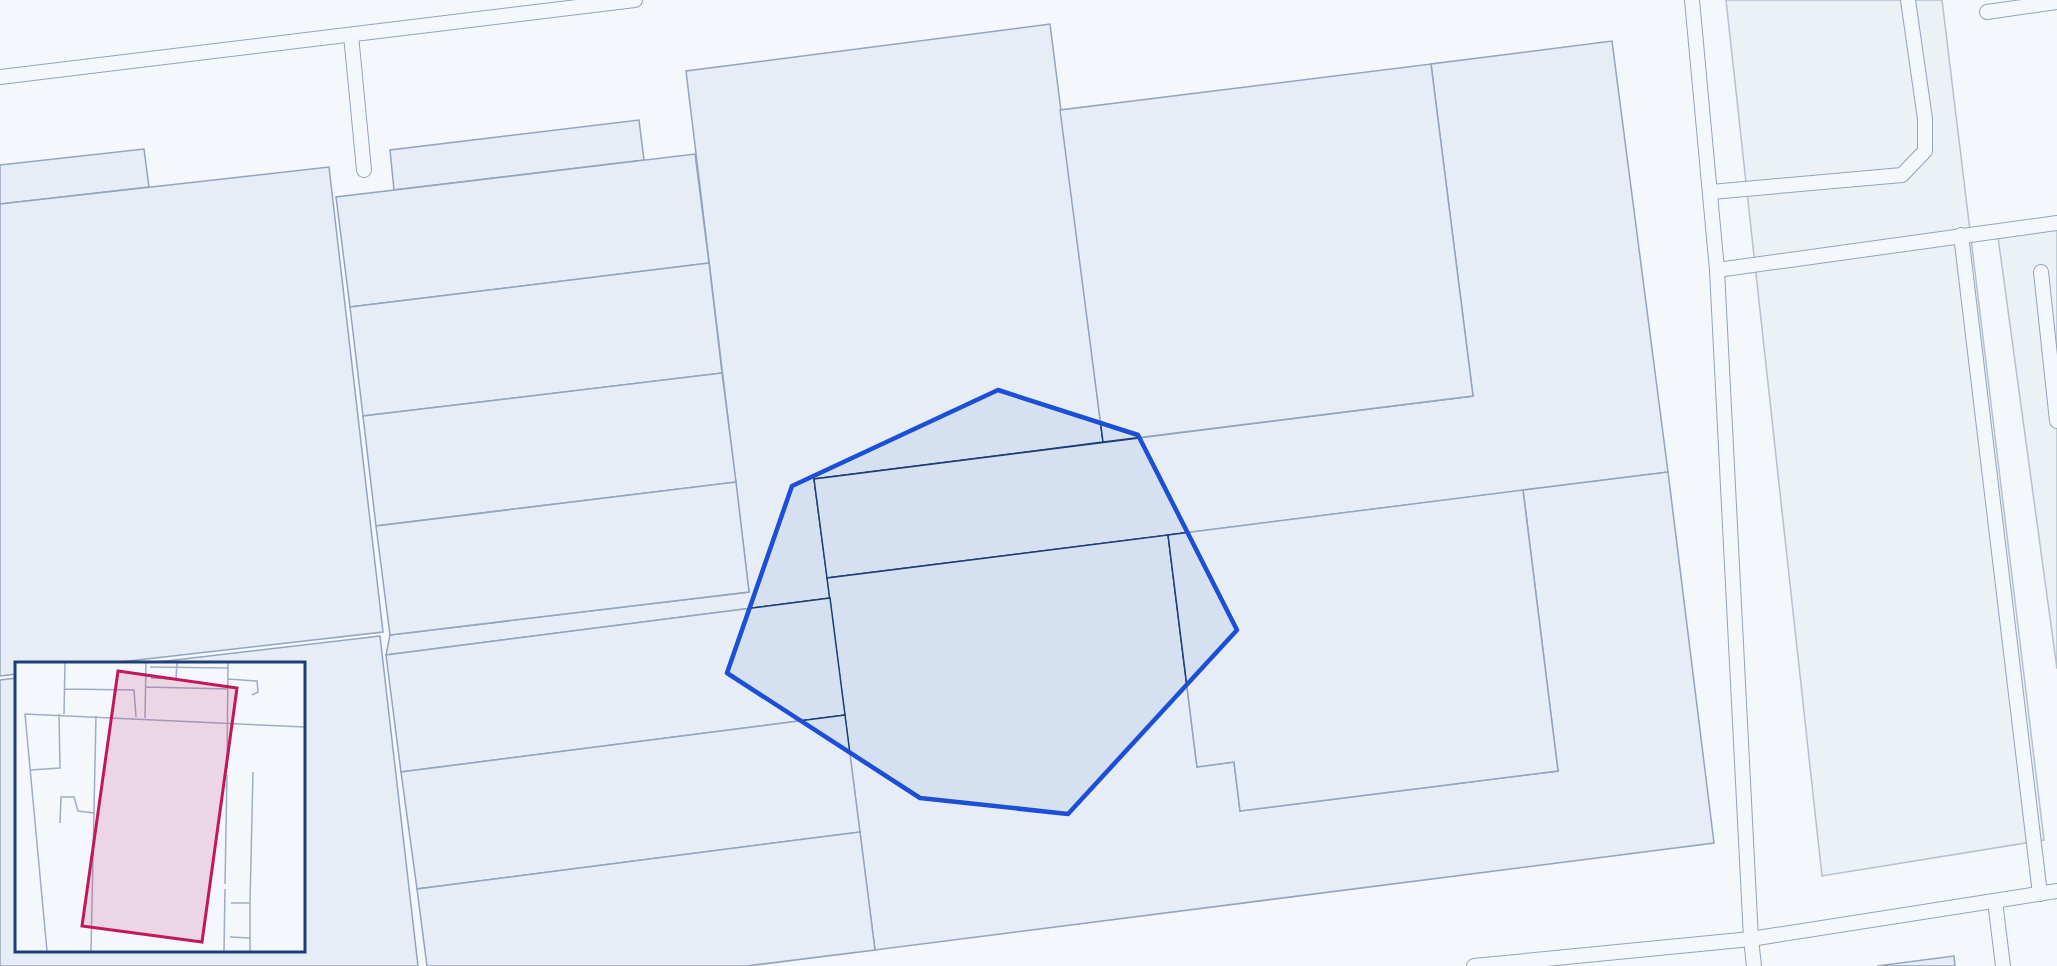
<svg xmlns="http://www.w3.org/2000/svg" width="2057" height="966" font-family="'DM Sans',sans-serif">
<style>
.parking{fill:#e3e8f0;stroke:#687fa3;stroke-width:1.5}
.building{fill:#d5e0f0;stroke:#1d3f73;stroke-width:1.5}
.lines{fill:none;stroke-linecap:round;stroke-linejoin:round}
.service-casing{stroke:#1d3f73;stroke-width:16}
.service{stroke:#f4f7fb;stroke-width:14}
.marked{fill:none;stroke:#1d4ed8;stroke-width:4.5;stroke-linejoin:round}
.inset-road{fill:none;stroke:#9eadc5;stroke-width:1.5}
.view{fill:#c2185b;fill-opacity:0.15;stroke:#c2185b;stroke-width:3}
.inset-edge{fill:none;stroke:#1d3f73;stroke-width:3}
</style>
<rect width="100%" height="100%" fill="#f4f7fb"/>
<g class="parking">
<polygon points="1726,0 1942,0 2044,840 1822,876"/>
<polygon points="2057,229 2057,669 1998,237"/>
</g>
<g class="building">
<polygon points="1050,24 1103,442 814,479 830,598 386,655 390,635 749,592 686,71"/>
<polygon points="1612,41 1668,472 827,578 814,479 1473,396 1431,64"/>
<polygon points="1431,64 1473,396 1103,442 1060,110"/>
<polygon points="639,120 644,160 394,190 390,150"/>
<polygon points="144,149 149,187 0,204 0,165"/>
<polygon points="695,154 709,263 350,307 336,197"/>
<polygon points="329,167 383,632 111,663 16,663 16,674 0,676 0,204"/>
<polygon points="709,263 722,373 363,416 350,307"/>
<polygon points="722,373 736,482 376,526 363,416"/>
<polygon points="1668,472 1714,843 875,950 827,578 1168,535 1197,767 1234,762 1240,811 1558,771 1523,490"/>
<polygon points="736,482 749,592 390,635 376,526"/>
<polygon points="1523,490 1558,771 1240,811 1234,762 1197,767 1168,535"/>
<polygon points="830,598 845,715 401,772 386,655"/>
<polygon points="380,636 418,966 0,966 0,680 16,678 16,950 303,950 303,663 149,663"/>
<polygon points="845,715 860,832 417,889 401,772"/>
<polygon points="860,832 875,950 747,966 427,966 417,889"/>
<polygon points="1954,956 1955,966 1877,966"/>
</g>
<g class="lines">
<defs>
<g id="service">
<polyline points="1692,0 1717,270 1751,939 1754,966"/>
<polyline points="1987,12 2057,2"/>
<polyline points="351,35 364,170"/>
<polyline points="0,77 635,0"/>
<polyline points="1711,192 1902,175 1925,151 1925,119 1908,0"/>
<polyline points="1961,235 2040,894"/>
<polyline points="1717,270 2057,223"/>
<polyline points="2041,272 2057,421"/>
<polyline points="1995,901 2003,966"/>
<polyline points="1474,966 1751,939 2057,891"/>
</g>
</defs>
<use href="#service" class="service-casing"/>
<use href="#service" class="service"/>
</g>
<path d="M0 0H2057V966H0ZM 998,390 L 1138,435 L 1237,630 L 1068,814 L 920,798 L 727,673 L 792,486 Z" fill="#f4f7fb" fill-opacity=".55" fill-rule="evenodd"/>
<path class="marked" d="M 998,390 L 1138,435 L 1237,630 L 1068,814 L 920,798 L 727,673 L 792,486 Z"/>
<g transform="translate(15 662)">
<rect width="290" height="290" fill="#f4f7fb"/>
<path class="inset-road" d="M 135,5 L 213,6M 136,16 L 161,17 L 162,1M 213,17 L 242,19 L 243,30 L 237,33M 130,25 L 213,27M 50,27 L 119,28 L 121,55M 49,52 L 50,1M 130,56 L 131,1M 212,107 L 213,1M 15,108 L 45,106 L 44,52M 45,161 L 46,135 L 59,135 L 63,149 L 79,151M 210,222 L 212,113M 216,241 L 235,241 L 238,110M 215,275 L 235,276M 32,289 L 10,52 L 290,65M 76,289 L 81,54M 209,289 L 210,227M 235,289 L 235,241"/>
<path class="view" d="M 103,9 L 222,26 L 187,280 L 67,264 Z"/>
<rect width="290" height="290" class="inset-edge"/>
</g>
</svg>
